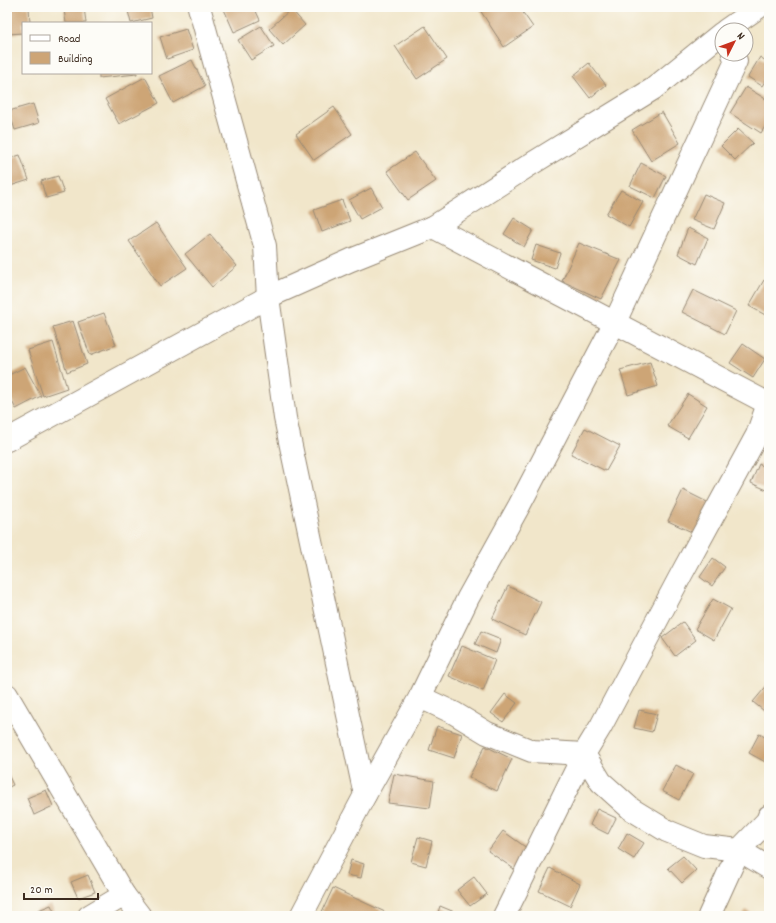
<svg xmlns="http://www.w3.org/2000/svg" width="776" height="923" font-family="Dekko,sans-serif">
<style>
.building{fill:#cda576}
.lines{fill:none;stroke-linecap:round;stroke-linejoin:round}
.minor-casing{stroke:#968874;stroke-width:24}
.minor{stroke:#fff;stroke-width:22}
</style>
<rect width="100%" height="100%" fill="#fdfcf7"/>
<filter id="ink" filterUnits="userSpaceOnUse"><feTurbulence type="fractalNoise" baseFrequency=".025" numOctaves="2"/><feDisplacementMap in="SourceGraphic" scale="8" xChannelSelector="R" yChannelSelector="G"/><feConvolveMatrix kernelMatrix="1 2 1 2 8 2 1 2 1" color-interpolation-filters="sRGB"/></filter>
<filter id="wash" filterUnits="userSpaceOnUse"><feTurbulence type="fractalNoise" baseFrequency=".012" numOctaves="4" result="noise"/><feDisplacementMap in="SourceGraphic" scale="16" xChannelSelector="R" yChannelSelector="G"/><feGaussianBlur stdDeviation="0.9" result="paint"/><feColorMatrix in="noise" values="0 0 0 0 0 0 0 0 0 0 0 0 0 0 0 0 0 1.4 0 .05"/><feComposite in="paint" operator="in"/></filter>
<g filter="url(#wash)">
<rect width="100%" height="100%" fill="#f1e6ca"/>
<g id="blocks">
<g class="building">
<polygon points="7,7 29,7 30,23 23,23 23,33 8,34"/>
<polygon points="84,7 86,23 66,23 64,10"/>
<polygon points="127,7 150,7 152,18 131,23"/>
<polygon points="223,7 254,7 260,20 234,32"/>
<polygon points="478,7 519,7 533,27 504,47"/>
<polygon points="291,9 305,25 283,45 269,29"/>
<polygon points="261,26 274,46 251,60 238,40"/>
<polygon points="425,26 447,59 417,79 395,46"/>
<polygon points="186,29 193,50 167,59 160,37"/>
<polygon points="760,57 769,63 769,75 762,86 748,77"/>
<polygon points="192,60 205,86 173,103 159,76"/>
<polygon points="589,63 606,85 590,98 573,76"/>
<polygon points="99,73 137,73 137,74 99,78"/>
<polygon points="145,77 159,103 119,124 105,99"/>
<polygon points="746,87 769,101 769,120 761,133 730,113"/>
<polygon points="33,104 39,123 15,130 9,111"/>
<polygon points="334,107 352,134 314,160 296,134"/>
<polygon points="662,112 680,143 651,161 632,130"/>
<polygon points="738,129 753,143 735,160 721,146"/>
<polygon points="415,152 436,181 408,200 387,171"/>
<polygon points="20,155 29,180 7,187 7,159"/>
<polygon points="641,163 666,176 655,198 630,186"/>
<polygon points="58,176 64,193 46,198 41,181"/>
<polygon points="371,188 382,207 360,219 349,200"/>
<polygon points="621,190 643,202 629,227 606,214"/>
<polygon points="704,194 725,203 714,229 692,220"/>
<polygon points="342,200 350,221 322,232 314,210"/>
<polygon points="514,218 533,230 524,247 504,234"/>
<polygon points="156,223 187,268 160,286 129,241"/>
<polygon points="688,228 708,238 697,264 678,254"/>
<polygon points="210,234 237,266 212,287 185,254"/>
<polygon points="579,243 621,260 601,299 562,281"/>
<polygon points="536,245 560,253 555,268 531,260"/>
<polygon points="764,280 769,283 769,317 749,306"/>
<polygon points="693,290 736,311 725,334 682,312"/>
<polygon points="104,313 116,345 90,355 78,322"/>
<polygon points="73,321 87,364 67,372 53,327"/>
<polygon points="53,342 67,388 43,396 28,350"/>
<polygon points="743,344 765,359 753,378 730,363"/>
<polygon points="650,362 658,386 628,395 620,370"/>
<polygon points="25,367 41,396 16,409 7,392 7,376"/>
<polygon points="688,394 707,406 688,438 667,426"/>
<polygon points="585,428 620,446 606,471 571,454"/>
<polygon points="759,464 769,469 769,491 751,483"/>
<polygon points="683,490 711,504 696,534 668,521"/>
<polygon points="713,558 725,567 712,586 700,577"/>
<polygon points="508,586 541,602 525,635 492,619"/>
<polygon points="713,599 731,609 714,640 695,629"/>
<polygon points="683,622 696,640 675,656 662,638"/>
<polygon points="481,631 501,639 496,653 475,644"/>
<polygon points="462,646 495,660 483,691 449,676"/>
<polygon points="769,683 769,715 753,702"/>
<polygon points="505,694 517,703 503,722 491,713"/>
<polygon points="639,710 657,714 652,732 634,728"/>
<polygon points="437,726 462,734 454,758 429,750"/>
<polygon points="759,734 769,739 769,764 749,753"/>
<polygon points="485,746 512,759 497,791 469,777"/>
<polygon points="676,765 693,774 679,800 662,791"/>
<polygon points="7,772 13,785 7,788"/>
<polygon points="394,774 434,781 430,808 388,803"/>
<polygon points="46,790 53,806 34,815 27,798"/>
<polygon points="597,809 616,818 608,834 590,825"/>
<polygon points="503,831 531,851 517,871 488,851"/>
<polygon points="627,833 644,843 634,859 618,849"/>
<polygon points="418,837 432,841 426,866 411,862"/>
<polygon points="683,856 696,870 682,883 668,868"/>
<polygon points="351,860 364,864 361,878 347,875"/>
<polygon points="550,868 580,884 570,906 539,891"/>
<polygon points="88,875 95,892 78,898 71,882"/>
<polygon points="474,877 487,894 470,906 457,890"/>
<polygon points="333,888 385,912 383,916 320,916"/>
<polygon points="51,905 56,916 38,916 36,911"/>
<polygon points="440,906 464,916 437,916"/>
<polygon points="746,910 755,916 743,916"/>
</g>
</g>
</g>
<g filter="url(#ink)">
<use href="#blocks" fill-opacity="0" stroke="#968874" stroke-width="1"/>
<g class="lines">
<defs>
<g id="minor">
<polyline points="199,7 265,246 268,297 285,418 365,795"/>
<polyline points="726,30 759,7"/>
<polyline points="433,227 769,404"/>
<polyline points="7,440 268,297 351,260 433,227 528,166 653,89 722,33"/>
<polyline points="7,695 124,895 140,916"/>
<polyline points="420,697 454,713 487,733 532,751 584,754 601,782 631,809 667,831 704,846 739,850 769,868"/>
<polyline points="89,916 124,895"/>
<polyline points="301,916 365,795 420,697 468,598 519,506 615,322 736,61 733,54"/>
<polyline points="504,916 584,754 601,726 682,573 757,435 769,401"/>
<polyline points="709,916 739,850 767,821 769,816"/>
</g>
</defs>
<use href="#minor" class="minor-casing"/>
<use href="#minor" class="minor"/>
</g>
</g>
<rect width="776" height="923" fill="none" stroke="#fdfcf7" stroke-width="24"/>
<rect x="22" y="22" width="130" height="52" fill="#fdfcf7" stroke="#afa8a0"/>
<rect x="30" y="35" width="20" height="6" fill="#ffffff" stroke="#afa8a0"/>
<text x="58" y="42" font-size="12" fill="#3b2a1e">Road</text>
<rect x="30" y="52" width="20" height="12" fill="#cda576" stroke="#afa8a0"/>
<text x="58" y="62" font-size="12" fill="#3b2a1e">Building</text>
<g transform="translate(734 42) rotate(48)"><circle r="19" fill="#fdfcf7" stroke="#afa8a0"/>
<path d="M0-3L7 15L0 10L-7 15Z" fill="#c8321e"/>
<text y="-6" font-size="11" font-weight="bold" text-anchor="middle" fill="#3b2a1e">N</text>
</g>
<path d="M24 893v6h74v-6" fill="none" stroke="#3b2a1e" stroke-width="2"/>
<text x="30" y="893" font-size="12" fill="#3b2a1e" stroke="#fdfcf7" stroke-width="3" paint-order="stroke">20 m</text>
</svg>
